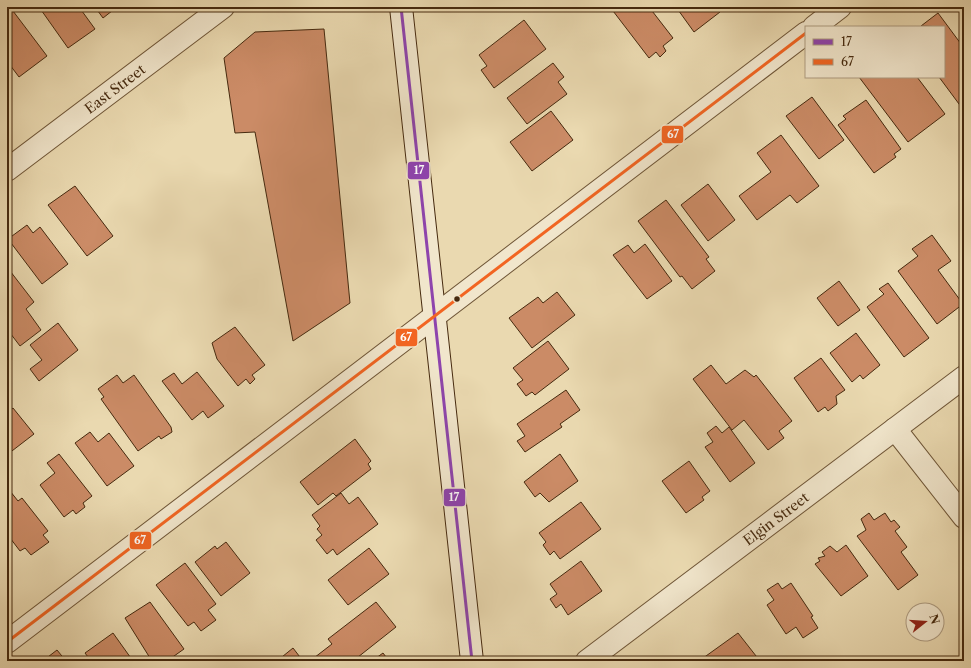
<svg xmlns="http://www.w3.org/2000/svg" width="971" height="668" font-family="'Libre Caslon Text',serif">
<style>
.building{fill:#cb8b66;stroke:#462a0f}
.lines{fill:none;stroke-linecap:round;stroke-linejoin:round}
.minor-casing{stroke:#6f5637;stroke-width:24}
.secondary-casing{stroke:#462a0f;stroke-width:24}
.minor{stroke:#f1e6cc;stroke-width:22}
.secondary{stroke:#f1e6cc;stroke-width:22}
.bus-1-casing{stroke:#f1e6cc;stroke-width:6}
.bus-2-casing{stroke:#f1e6cc;stroke-width:6}
.bus-1{stroke:#8e44ad;stroke-width:3}
.bus-2{stroke:#f26522;stroke-width:3}
.bus-dot{fill:#462a0f;stroke:#f1e6cc;stroke-width:1.5}
.labels{text-anchor:middle;stroke-width:4;stroke-linejoin:round;paint-order:stroke}
.street-label{font-size:14px;fill:#462a0f;stroke:#f1e6cc}
.line-badge{stroke:#f1e6cc;stroke-width:1.5}
.badge-label{font-size:11px;text-anchor:middle;font-weight:bold;fill:#fff}
</style>
<rect width="100%" height="100%" fill="#ead9b0"/>
<filter id="stains"><feTurbulence type="fractalNoise" baseFrequency=".005" numOctaves="4"/><feColorMatrix values="0 0 0 0 .2 0 0 0 0 .09 0 0 0 0 .02 0 0 0 .5 -.17"/></filter>
<radialGradient id="worn" r=".72"><stop offset=".6" stop-color="#630" stop-opacity="0"/><stop offset="1" stop-color="#630" stop-opacity=".3"/></radialGradient>
<g class="building">
<polygon points="39,7 79,7 95,29 68,48"/>
<polygon points="95,7 117,7 103,18"/>
<polygon points="610,7 649,7 673,38 663,46 666,51 660,57 656,52 649,58"/>
<polygon points="676,7 717,7 720,12 694,32"/>
<polygon points="13,11 47,56 19,77 7,61 7,16"/>
<polygon points="938,13 964,48 964,106 962,108 939,77 944,77 944,27 921,26"/>
<polygon points="524,20 546,49 494,88 481,70 487,66 479,55"/>
<polygon points="324,29 350,303 293,341 255,132 235,133 224,58 255,32"/>
<polygon points="553,63 564,77 558,82 567,94 527,124 507,98"/>
<polygon points="859,77 917,77 945,114 908,142"/>
<polygon points="812,97 844,140 819,159 786,116"/>
<polygon points="866,100 901,149 894,154 896,157 874,173 838,125 846,119 843,116"/>
<polygon points="551,111 573,140 532,171 510,142"/>
<polygon points="781,135 819,186 797,203 790,195 757,220 739,196 771,172 757,153"/>
<polygon points="708,184 735,220 708,241 681,205"/>
<polygon points="75,186 113,236 87,256 48,205"/>
<polygon points="666,200 709,257 706,259 715,271 692,289 682,276 680,277 638,221"/>
<polygon points="27,225 33,233 40,227 68,264 42,284 8,239"/>
<polygon points="932,235 951,261 938,270 963,304 937,324 898,271 918,256 912,249"/>
<polygon points="645,244 672,281 647,299 613,255 628,245 634,253"/>
<polygon points="7,267 34,302 26,309 41,330 20,346 7,329"/>
<polygon points="839,281 860,310 838,326 817,298"/>
<polygon points="888,283 929,338 904,357 867,307 884,294 879,289"/>
<polygon points="557,292 575,315 532,348 509,318 538,297 543,303"/>
<polygon points="58,323 78,350 39,381 30,369 42,360 30,345"/>
<polygon points="235,327 265,365 252,375 255,379 250,384 246,379 238,386 217,359 212,343"/>
<polygon points="856,333 880,365 863,379 860,375 852,382 830,353"/>
<polygon points="548,341 569,369 535,395 532,392 526,396 517,384 523,380 513,368"/>
<polygon points="821,358 845,390 836,396 837,404 828,411 825,407 818,412 794,378"/>
<polygon points="711,365 726,384 745,370 754,377 756,375 792,421 779,431 784,438 768,450 744,420 732,430 693,379"/>
<polygon points="197,372 224,406 208,418 203,411 192,420 162,381 174,373 182,384"/>
<polygon points="117,375 123,383 134,375 171,427 172,432 161,439 159,436 138,451 101,399 104,397 98,389"/>
<polygon points="566,390 580,410 560,424 562,427 525,452 517,441 525,436 517,424"/>
<polygon points="13,408 34,434 8,454 7,413"/>
<polygon points="716,426 722,433 729,427 755,463 730,482 705,447 713,442 707,433"/>
<polygon points="90,432 98,442 109,433 134,466 107,486 75,443"/>
<polygon points="355,439 371,461 368,464 371,469 336,496 333,493 318,505 300,482"/>
<polygon points="59,454 92,496 83,503 85,507 76,514 73,510 64,517 40,485 55,473 47,463"/>
<polygon points="560,454 578,481 549,502 540,493 535,497 524,482"/>
<polygon points="689,461 710,491 702,497 704,500 686,513 662,481"/>
<polygon points="10,491 18,501 22,498 48,531 43,535 49,542 31,555 25,548 20,551 7,534 7,493"/>
<polygon points="341,493 349,504 358,497 378,524 337,555 333,549 327,554 316,540 322,535 317,529 320,526 312,515"/>
<polygon points="581,502 601,529 560,559 554,551 550,555 543,545 546,542 539,533"/>
<polygon points="869,513 874,520 885,513 891,522 894,520 900,527 895,531 907,547 901,552 918,575 898,590 857,536 866,530 861,519"/>
<polygon points="226,542 250,573 221,596 195,562 215,546 217,549"/>
<polygon points="846,545 868,576 841,596 815,564 820,561 818,558 825,556 822,552 830,546 837,552"/>
<polygon points="369,548 389,574 348,605 328,580"/>
<polygon points="581,561 602,591 568,615 561,604 556,608 550,599 557,594 550,584"/>
<polygon points="185,563 216,604 208,610 216,620 201,631 194,622 188,626 156,585"/>
<polygon points="778,583 782,589 791,583 813,616 811,617 818,628 803,638 796,627 786,634 767,605 774,600 767,590"/>
<polygon points="150,602 184,649 167,661 164,661 162,659 158,661 154,661 150,658 125,618"/>
<polygon points="376,602 396,627 353,661 310,661 332,644 328,639"/>
<polygon points="113,633 133,661 91,661 85,653"/>
<polygon points="738,633 760,661 699,661"/>
<polygon points="293,648 303,661 277,661"/>
<polygon points="57,650 66,661 46,661 44,660"/>
<polygon points="383,653 389,661 372,661"/>
</g>
<g class="lines">
<defs>
<g id="minor">
<polyline points="814,27 840,7"/>
<polyline points="7,170 223,7"/>
<polyline points="895,429 964,517"/>
<polyline points="7,642 806,33"/>
<polyline points="587,661 964,377"/>
</g>
<polyline id="secondary" points="401,7 472,661"/>
</defs>
<use href="#minor" class="minor-casing"/>
<use href="#secondary" class="secondary-casing"/>
<use href="#minor" class="minor"/>
<use href="#secondary" class="secondary"/>
<defs>
<polyline id="bus-1" points="401,7 472,661"/>
<polyline id="bus-2" points="7,642 806,33"/>
</defs>
<use href="#bus-1" class="bus-1-casing"/>
<use href="#bus-2" class="bus-2-casing"/>
<use href="#bus-1" class="bus-1"/>
<use href="#bus-2" class="bus-2"/>
</g>
<circle class="bus-dot" cx="457" cy="299" r="3.5"/>
<g class="labels">
<g class="street-label">
<text transform="translate(115 89) rotate(-37)" y="5">East Street</text>
<text transform="translate(776 519) rotate(-37)" y="5">Elgin Street</text>
</g>
</g>
<g class="line-badge">
<rect x="661" y="125" width="23" height="19" rx="4" fill="#f26522"/>
<rect x="407" y="161" width="23" height="19" rx="4" fill="#8e44ad"/>
<rect x="395" y="328" width="23" height="19" rx="4" fill="#f26522"/>
<rect x="443" y="488" width="23" height="19" rx="4" fill="#8e44ad"/>
<rect x="129" y="531" width="23" height="19" rx="4" fill="#f26522"/>
</g>
<g class="badge-label">
<text x="673" y="138">67</text>
<text x="419" y="174">17</text>
<text x="406" y="341">67</text>
<text x="454" y="501">17</text>
<text x="140" y="544">67</text>
</g>
<rect width="971" height="668" fill="none" stroke="#ead9b0" stroke-width="24"/>
<rect x="8" y="8" width="955" height="652" fill="none" stroke="#462a0f" stroke-width="2"/>
<rect x="12" y="12" width="947" height="644" fill="none" stroke="#462a0f"/>
<rect x="805" y="26" width="140" height="52" fill="#f1e6cc" stroke="#ad9b80"/>
<rect x="813" y="39" width="20" height="6" fill="#8e44ad" stroke="#ad9b80"/>
<text x="841" y="46" font-size="12" fill="#462a0f">17</text>
<rect x="813" y="59" width="20" height="6" fill="#f26522" stroke="#ad9b80"/>
<text x="841" y="66" font-size="12" fill="#462a0f">67</text>
<g transform="translate(925 622) rotate(73)"><circle r="19" fill="#f1e6cc" stroke="#ad9b80"/>
<path d="M0-3L7 15L0 10L-7 15Z" fill="#8f2418"/>
<text y="-6" font-size="11" font-weight="bold" text-anchor="middle" fill="#462a0f">N</text>
</g>
<rect width="100%" height="100%" filter="url(#stains)"/>
<rect width="100%" height="100%" fill="url(#worn)"/>
</svg>
